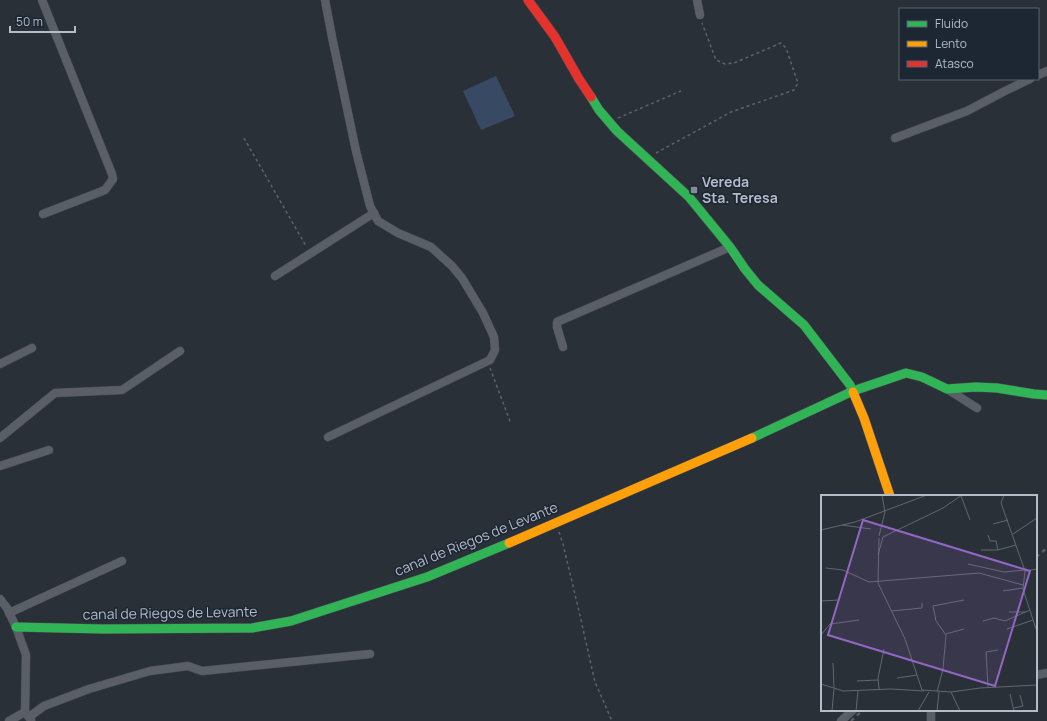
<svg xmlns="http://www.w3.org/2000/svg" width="1047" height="721" font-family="Manrope,sans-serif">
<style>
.water{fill:#384963}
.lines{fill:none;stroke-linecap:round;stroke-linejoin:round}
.street-casing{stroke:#484c53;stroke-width:9}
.fast-casing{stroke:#484c53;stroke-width:10}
.slow-casing{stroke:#484c53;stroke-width:10}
.jam-casing{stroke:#484c53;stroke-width:10}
.path{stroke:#5d636a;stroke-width:1.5;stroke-dasharray:3 3;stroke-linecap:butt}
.street{stroke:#5a5e66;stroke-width:8}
.fast{stroke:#30b455;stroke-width:9}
.slow{stroke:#ff9f0a;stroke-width:9}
.jam{stroke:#e5322d;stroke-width:9}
.rail{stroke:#595d64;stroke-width:2.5;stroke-dasharray:4 4;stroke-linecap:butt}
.poi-dot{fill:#848b96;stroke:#1d2633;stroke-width:1.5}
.labels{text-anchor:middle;stroke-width:3;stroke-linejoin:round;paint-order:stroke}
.poi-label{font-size:14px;font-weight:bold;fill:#b4bcc9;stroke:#1d2633;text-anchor:start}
.street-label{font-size:14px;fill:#b4bcc9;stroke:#1d2633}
.inset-road{fill:none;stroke:#616872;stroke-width:1}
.view{fill:#9266c3;fill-opacity:0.15;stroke:#9266c3;stroke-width:2}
.inset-edge{fill:none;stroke:#b4bcc9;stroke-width:2}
</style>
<rect width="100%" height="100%" fill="#2a3038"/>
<polygon class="water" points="496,76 515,116 481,130 463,91"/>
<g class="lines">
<defs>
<g id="street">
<polyline points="42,0 112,174 113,179 105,190 43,214"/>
<polyline points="325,0 332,37 356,151 370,206 378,221 398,233 431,247 452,266 462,278 483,313 494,337 495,350 490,360 328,437"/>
<polyline points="697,0 700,15"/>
<polyline points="1038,75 1047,71"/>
<polyline points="895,138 967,111 1005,91 1030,79"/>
<polyline points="275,276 374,213"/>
<polyline points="563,347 557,327 557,322 730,247"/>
<polyline points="0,364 32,348"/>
<polyline points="947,389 977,408"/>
<polyline points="0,438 55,393 122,390 180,351"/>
<polyline points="0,466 49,450"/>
<polyline points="0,599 7,608 16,627 26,655 25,712 31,720"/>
<polyline points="9,613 122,561"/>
<polyline points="1036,675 1047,673"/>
<polyline points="931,710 931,721"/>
<polyline points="29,717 44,706 89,689 150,671 188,666 202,671 370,654"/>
<polyline points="9,721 25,712"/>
<polyline points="841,721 853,710"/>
</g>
<g id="fast">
<polyline points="591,97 599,110 617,131 689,197 730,247 745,269 758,285 804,325 850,385 853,392"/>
<polyline points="752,438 853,391 906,373 922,377 947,389 976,387 997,388 1034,394 1047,395"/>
<polyline points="16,627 103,629 252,628 291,621 427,577 509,543"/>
</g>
<g id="slow">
<polyline points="853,392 864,418 890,496"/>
<polyline points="509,543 752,438"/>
</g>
<polyline id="jam" points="528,0 555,37 579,79 591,97"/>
</defs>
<use href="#street" class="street-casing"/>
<use href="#fast" class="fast-casing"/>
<use href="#slow" class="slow-casing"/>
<use href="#jam" class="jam-casing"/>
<g class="path">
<polyline points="618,118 681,91"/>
<polyline points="244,138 306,246"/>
<polyline points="656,153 731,112 794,90 798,83 786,48 781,43 734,63 725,64 716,60 702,23"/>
<polyline points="490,368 511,424"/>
<polyline points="559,532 563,544 578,607 595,682 612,721"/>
</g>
<use href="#street" class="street"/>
<use href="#fast" class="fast"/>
<use href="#slow" class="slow"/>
<use href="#jam" class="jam"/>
<g class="rail">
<polyline points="1036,557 1047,548"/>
<polyline points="851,721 863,710"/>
</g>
</g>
<rect class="poi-dot" x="690" y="186" width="8" height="8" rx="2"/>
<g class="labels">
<g class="poi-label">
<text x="702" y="187">Vereda<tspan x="702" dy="16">Sta. Teresa</tspan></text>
</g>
<g class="street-label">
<text transform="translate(476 539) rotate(-22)" y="5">canal de Riegos de Levante</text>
<text transform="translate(170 613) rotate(-1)" y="5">canal de Riegos de Levante</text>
</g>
</g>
<g transform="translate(821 495)">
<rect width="216" height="216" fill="#2a3038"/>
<path class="inset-road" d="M 183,0 L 180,8 L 204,76 L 202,94 L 216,137M 140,1 L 149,25M 172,29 L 187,25M 21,30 L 50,34M 0,35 L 34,27 L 106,0M 192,39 L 216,23M 167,40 L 169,46 L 175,46 L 177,55M 58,41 L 64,17 L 61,0M 58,43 L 57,88 L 84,144 L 101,195 L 130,197 L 159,193 L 216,190M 160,55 L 177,55 L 195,50M 57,60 L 62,42 L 122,13 L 141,0M 147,69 L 183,77 L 204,75M 5,73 L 22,75 L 48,87 L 158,78 L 202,90M 204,76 L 216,74M 182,96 L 202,93M 0,106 L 18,105M 70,116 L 101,113 L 101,108M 188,117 L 205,117M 162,126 L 173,123 L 184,126 L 209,115M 186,134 L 212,125M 125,139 L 143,134M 0,140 L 9,129 L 38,125M 12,168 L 13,193M 76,183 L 96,180M 36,186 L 57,185M 0,189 L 22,196 L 70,194 L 103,196M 167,192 L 165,157 L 177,155M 58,194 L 57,183 L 63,154M 116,197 L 122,174 L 125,140 L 115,126 L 112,111 L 143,105M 130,197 L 139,216M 189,199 L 193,216M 193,213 L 202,211 L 199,200M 11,216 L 13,194M 35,216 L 37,196M 97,216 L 108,197M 116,216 L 118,197"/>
<path class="view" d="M 42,25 L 209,76 L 174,191 L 7,140 Z"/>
<rect width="216" height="216" class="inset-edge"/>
</g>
<rect x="899" y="8" width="140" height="72" fill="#1d2633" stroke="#59626f"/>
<rect x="907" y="21" width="20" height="6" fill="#30b455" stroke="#59626f"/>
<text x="935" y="28" font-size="12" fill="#b4bcc9">Fluido</text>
<rect x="907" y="41" width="20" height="6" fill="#ff9f0a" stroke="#59626f"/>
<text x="935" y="48" font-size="12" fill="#b4bcc9">Lento</text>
<rect x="907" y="61" width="20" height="6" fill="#e5322d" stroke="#59626f"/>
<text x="935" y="68" font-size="12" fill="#b4bcc9">Atasco</text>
<path d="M10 26v6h65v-6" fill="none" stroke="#b4bcc9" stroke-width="2"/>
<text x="16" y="26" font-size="12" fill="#b4bcc9" stroke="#1d2633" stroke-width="3" paint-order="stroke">50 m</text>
</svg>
